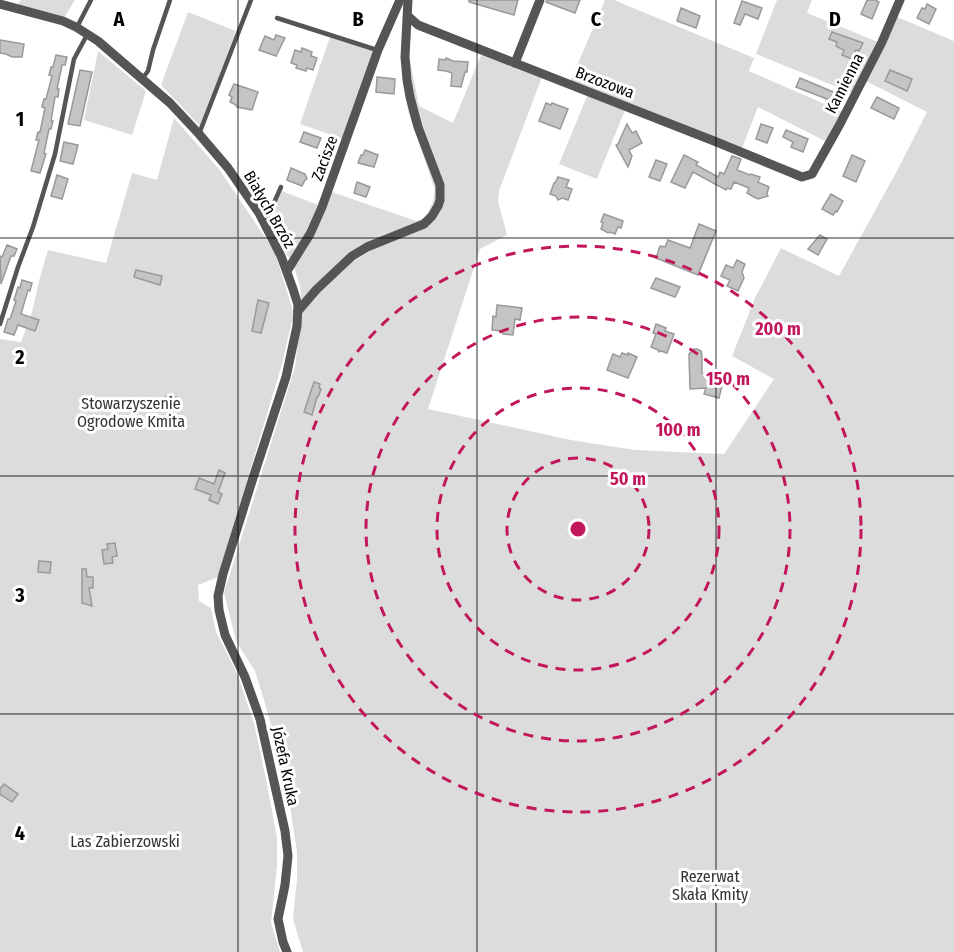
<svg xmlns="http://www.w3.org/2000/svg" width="954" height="952" font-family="'Fira Sans Condensed',sans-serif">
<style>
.green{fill:#dcdcdc}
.building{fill:#c4c4c4;stroke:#999;stroke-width:1.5}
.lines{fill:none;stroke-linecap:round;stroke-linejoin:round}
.lane{stroke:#555;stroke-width:4.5}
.street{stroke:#555;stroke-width:9}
.grid{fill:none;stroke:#000;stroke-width:1.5;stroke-opacity:0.55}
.ring{fill:none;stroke:#c2185b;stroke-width:3;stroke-dasharray:10 8}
.labels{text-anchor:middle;stroke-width:6;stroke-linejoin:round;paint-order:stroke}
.street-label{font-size:16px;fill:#000;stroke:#fff}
.park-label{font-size:16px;fill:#333;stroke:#fff}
.grid-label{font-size:20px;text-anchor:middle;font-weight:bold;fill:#000;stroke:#fff;stroke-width:6;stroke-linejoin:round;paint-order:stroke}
.centre{fill:#c2185b;stroke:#fff;stroke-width:3}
.ring-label{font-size:18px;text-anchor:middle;font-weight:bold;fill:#c2185b;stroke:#fff;stroke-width:6;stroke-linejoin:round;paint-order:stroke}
</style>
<rect width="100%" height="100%" fill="#fff"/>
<g class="green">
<polygon points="21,0 75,0 64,18 17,5"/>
<polygon points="605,0 614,0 754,58 749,71 843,112 827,142 758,107 742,148 570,82"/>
<polygon points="777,0 812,0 807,13 878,42 852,93 756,54"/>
<polygon points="188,12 236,31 200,126 161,85"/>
<polygon points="897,17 954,41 954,952 303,952 293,919 297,878 297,852 286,780 266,707 255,671 236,641 224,593 295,367 302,308 300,286 293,264 314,230 332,192 416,221 426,217 433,201 435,190 408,111 401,54 409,55 419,106 453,123 481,55 542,77 499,191 498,201 507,235 480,249 428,409 571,440 635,450 724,454 774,379 732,356 755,298 781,248 839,276 898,169 927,112 866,81"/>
<polygon points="330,37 375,52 354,104 343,139 300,124"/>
<polygon points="98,51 146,91 132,135 84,120"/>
<polygon points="588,94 625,110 597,179 559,164"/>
<polygon points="174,118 219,169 275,252 292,308 293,317 282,364 218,577 198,585 199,601 211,608 216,632 237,673 254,723 267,784 277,838 277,866 271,923 280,952 0,952 0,339 21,342 32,312 40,277 48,250 106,263 132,173 157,180"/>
<polygon points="282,191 318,205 296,252 289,258 268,222"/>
</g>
<g class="building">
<polygon points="469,0 518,0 514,15 469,2"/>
<polygon points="547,0 580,0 575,13 546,2"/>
<polygon points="867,0 875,0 879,2 872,19 861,14"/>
<polygon points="742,1 762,8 758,19 745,14 740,25 734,23"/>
<polygon points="927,4 936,9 929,24 917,18 922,8 925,9"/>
<polygon points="681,8 700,16 696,28 677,21"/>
<polygon points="832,32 863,43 859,51 856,50 852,59 842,55 844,50 836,46 837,42 829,39"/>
<polygon points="276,35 285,38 276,56 259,50 265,36 274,40"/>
<polygon points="0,40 24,44 22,57 12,57 6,54 0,53"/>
<polygon points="302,48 312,52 311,56 317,58 313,70 307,68 306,71 296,68 297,65 291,63 295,50 301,52"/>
<polygon points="56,55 67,57 65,65 62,65 57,89 59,89 58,97 55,97 51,121 53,121 51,129 49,129 44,153 46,154 40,173 31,171 39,140 36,140 38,132 40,132 45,108 42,107 44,99 46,99 52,76 49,75 51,67 53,67"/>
<polygon points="446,58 453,61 468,62 467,72 465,72 461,87 451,86 452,73 446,71 438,70 439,59 445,60"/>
<polygon points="80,70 92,72 80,126 68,124"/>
<polygon points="890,70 912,79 907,91 885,81"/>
<polygon points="377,77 395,79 394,94 376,92"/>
<polygon points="800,78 838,94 833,104 826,101 827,99 796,87"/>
<polygon points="234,84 258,92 252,110 237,107 236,105 230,102 232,97 229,95"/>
<polygon points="877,97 899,108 894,119 871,108"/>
<polygon points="546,103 551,105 552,103 568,109 560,129 539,121"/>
<polygon points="627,124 632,133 636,131 642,143 629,150 632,156 628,167 616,145 618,144"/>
<polygon points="761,124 773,128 767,143 756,139"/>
<polygon points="786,130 808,139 803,152 791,147 793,142 783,137"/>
<polygon points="304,132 321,138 317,148 300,142"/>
<polygon points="64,142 78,145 73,164 60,161"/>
<polygon points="365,150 378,155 374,167 358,163 361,155 363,155"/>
<polygon points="684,155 698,162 696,165 718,177 720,172 724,174 732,156 741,159 737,170 750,175 751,174 760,177 758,182 769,187 767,193 768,196 758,199 752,196 747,193 749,188 734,182 731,189 727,188 726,190 693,172 685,188 671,182"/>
<polygon points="852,155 865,161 856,182 843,176"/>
<polygon points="656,160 667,164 660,181 649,177"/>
<polygon points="291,168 305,174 307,179 305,180 302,186 287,180"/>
<polygon points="57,175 68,179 62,199 51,196"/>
<polygon points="558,177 569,180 566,187 572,189 568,200 562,198 558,200 556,196 550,194 554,183 555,183"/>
<polygon points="357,182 370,187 366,197 354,193"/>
<polygon points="831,194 843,201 837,212 836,211 833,215 822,209"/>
<polygon points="604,214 623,221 621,228 618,227 615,234 610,232 608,233 601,229 603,223 601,222"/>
<polygon points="699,224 716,231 698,275 656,258 660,246 665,247 668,240 690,248"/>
<polygon points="820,235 827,239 818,255 808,249"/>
<polygon points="7,245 17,249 14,256 11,256 1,284 0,256 2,257"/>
<polygon points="737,260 745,264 742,272 744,278 738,291 727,286 730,280 721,276 726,265 733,268"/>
<polygon points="136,270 162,276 160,285 134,277"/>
<polygon points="656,278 680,287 675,297 651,288"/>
<polygon points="22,280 32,283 30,291 28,290 21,314 39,320 35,331 18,325 14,335 4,332 8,319 10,319 16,301 14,300 18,287 20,288"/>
<polygon points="258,300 269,303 261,333 252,331"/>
<polygon points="497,305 522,308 520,320 515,319 513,335 503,334 502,331 492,330 493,316 496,317"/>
<polygon points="656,324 666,328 665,331 674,334 667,353 661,351 659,352 658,350 651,347 656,334 653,333"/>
<polygon points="694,349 697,349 701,351 702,355 702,373 724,378 719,398 704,394 706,388 690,389 689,354"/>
<polygon points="622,353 628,355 628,353 637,357 628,378 607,370 613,354 620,357"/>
<polygon points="314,382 320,384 319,388 321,389 318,397 317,397 312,415 304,412"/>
<polygon points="165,397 177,397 177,408 162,407 162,400 165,400"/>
<polygon points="219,470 225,473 218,492 222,494 218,504 209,500 211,495 195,489 199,478 214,484"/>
<polygon points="115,543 117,556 112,557 113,563 104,564 102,550 108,549 107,544"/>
<polygon points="39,561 51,562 50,573 38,572"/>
<polygon points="82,569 86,569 87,577 93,577 93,588 89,588 92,606 82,603"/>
<polygon points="4,784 18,794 12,802 0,794 0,789"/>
</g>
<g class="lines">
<g class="lane">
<polyline points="277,18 377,50"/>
<polyline points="77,27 91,0"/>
<polyline points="142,79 148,71 153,50 170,0"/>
<polyline points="199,134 251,0"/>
<polyline points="265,223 281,187"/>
<polyline points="0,324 18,267 33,227 55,154 74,59 87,35"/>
</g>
<g class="street">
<polyline points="0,4 63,21 76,27 98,41 170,103 199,134 228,168 259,213 281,256 293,289 298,305 297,326 286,377 252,481 223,574 218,596 219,610 225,635 245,677 260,719 285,831 288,856 285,885 278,919 283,942 287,952"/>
<polyline points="408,16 418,25 714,141 802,177 812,174 840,124 882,42 900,0"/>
<polyline points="515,63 540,0"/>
<polyline points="287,271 310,234 322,207 378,50 400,0"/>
<polyline points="298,311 316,290 352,256 367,247 424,224 432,216 438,206 440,200 440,185 418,127 410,97 407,80 405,57 408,0"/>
</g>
</g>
<path class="grid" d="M 238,0 L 238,952M 477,0 L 477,952M 716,0 L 716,952M 0,238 L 954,238M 0,476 L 954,476M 0,714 L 954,714"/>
<g class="ring">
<circle cx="578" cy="529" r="71"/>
<circle cx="578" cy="529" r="141"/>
<circle cx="578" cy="529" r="212"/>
<circle cx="578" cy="529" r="283"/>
</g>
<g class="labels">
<g class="street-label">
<text transform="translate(605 82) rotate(21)" y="6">Brzozowa</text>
<text transform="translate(844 83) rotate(-63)" y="6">Kamienna</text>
<text transform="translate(324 158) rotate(-70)" y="6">Zacisze</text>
<text transform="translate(270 209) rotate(60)" y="6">Białych Brzóz</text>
<text transform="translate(286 766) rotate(78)" y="6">Józefa Kruka</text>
</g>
<g class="park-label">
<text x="131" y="409">Stowarzyszenie<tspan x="131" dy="18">Ogrodowe Kmita</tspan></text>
<text x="125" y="847">Las Zabierzowski</text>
<text x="710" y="882">Rezerwat<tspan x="710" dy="18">Skała Kmity</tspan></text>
</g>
</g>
<g class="grid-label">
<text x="119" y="26">A</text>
<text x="358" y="26">B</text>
<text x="596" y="26">C</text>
<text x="835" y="26">D</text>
<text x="20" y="126">1</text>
<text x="20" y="364">2</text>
<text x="20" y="602">3</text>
<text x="20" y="840">4</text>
</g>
<circle cx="578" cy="529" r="9" class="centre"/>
<g class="ring-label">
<text x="778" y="335">200 m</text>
<text x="728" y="385">150 m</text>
<text x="678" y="436">100 m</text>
<text x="628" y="485">50 m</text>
</g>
</svg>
